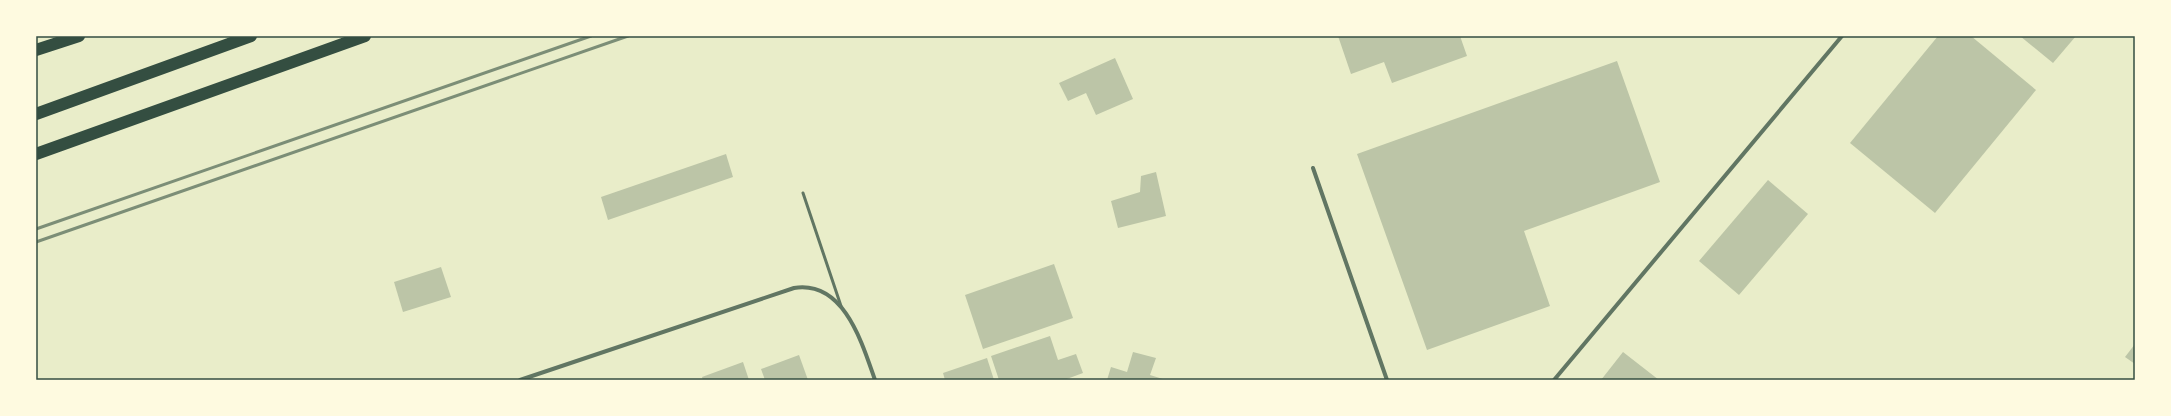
<svg xmlns="http://www.w3.org/2000/svg" width="2171" height="416" font-family="'Fira Sans',sans-serif">
<style>
.building{fill:#bcc5a7}
.lines{fill:none;stroke-linecap:round;stroke-linejoin:round}
.service{stroke:#617663;stroke-width:3}
.minor{stroke:#617663;stroke-width:4}
.motorway{stroke:#344e41;stroke-width:12}
.rail{stroke:#7c8e77;stroke-width:3}
.neatline{fill:none;stroke:#344e41;stroke-width:1.5}
</style>
<rect width="100%" height="100%" fill="#e9edc9"/>
<g class="building">
<polygon points="1338,36 1460,36 1467,56 1392,83 1384,62 1351,74"/>
<polygon points="1938,36 1971,36 2036,90 1935,213 1850,143"/>
<polygon points="2020,36 2076,36 2053,63"/>
<polygon points="1115,58 1133,99 1096,115 1086,93 1068,101 1059,83"/>
<polygon points="1617,61 1660,182 1524,231 1550,306 1427,350 1357,154"/>
<polygon points="726,154 733,177 608,220 601,197"/>
<polygon points="1156,172 1166,216 1118,228 1111,201 1140,192 1141,176"/>
<polygon points="1768,180 1808,214 1739,295 1699,261"/>
<polygon points="1054,264 1073,318 983,349 965,295"/>
<polygon points="441,267 451,297 403,312 394,282"/>
<polygon points="1050,336 1058,360 1076,354 1083,373 1064,380 999,380 991,356"/>
<polygon points="2135,344 2135,364 2125,357"/>
<polygon points="1133,352 1156,358 1150,375 1166,380 1107,380 1111,367 1127,372"/>
<polygon points="1623,352 1659,380 1601,380"/>
<polygon points="799,355 808,380 765,380 761,369"/>
<polygon points="987,358 994,380 945,380 943,373"/>
<polygon points="743,362 749,380 703,380 702,377"/>
</g>
<g class="lines">
<polyline class="service" points="803,193 841,306"/>
<g class="minor">
<polyline points="1313,168 1387,380"/>
<path d="M 520,380 L 794,288 C 844,280 862,343 875,380"/>
<polyline points="1554,380 1842,36"/>
</g>
<g class="motorway">
<polyline points="36,50 79,36"/>
<polyline points="36,114 251,36"/>
<polyline points="36,154 365,36"/>
</g>
<g class="rail">
<polyline points="36,229 591,36"/>
<polyline points="36,242 628,36"/>
</g>
</g>
<rect width="2171" height="416" fill="none" stroke="#fefae0" stroke-width="74"/>
<rect x="37" y="37" width="2097" height="342" class="neatline"/>
</svg>
